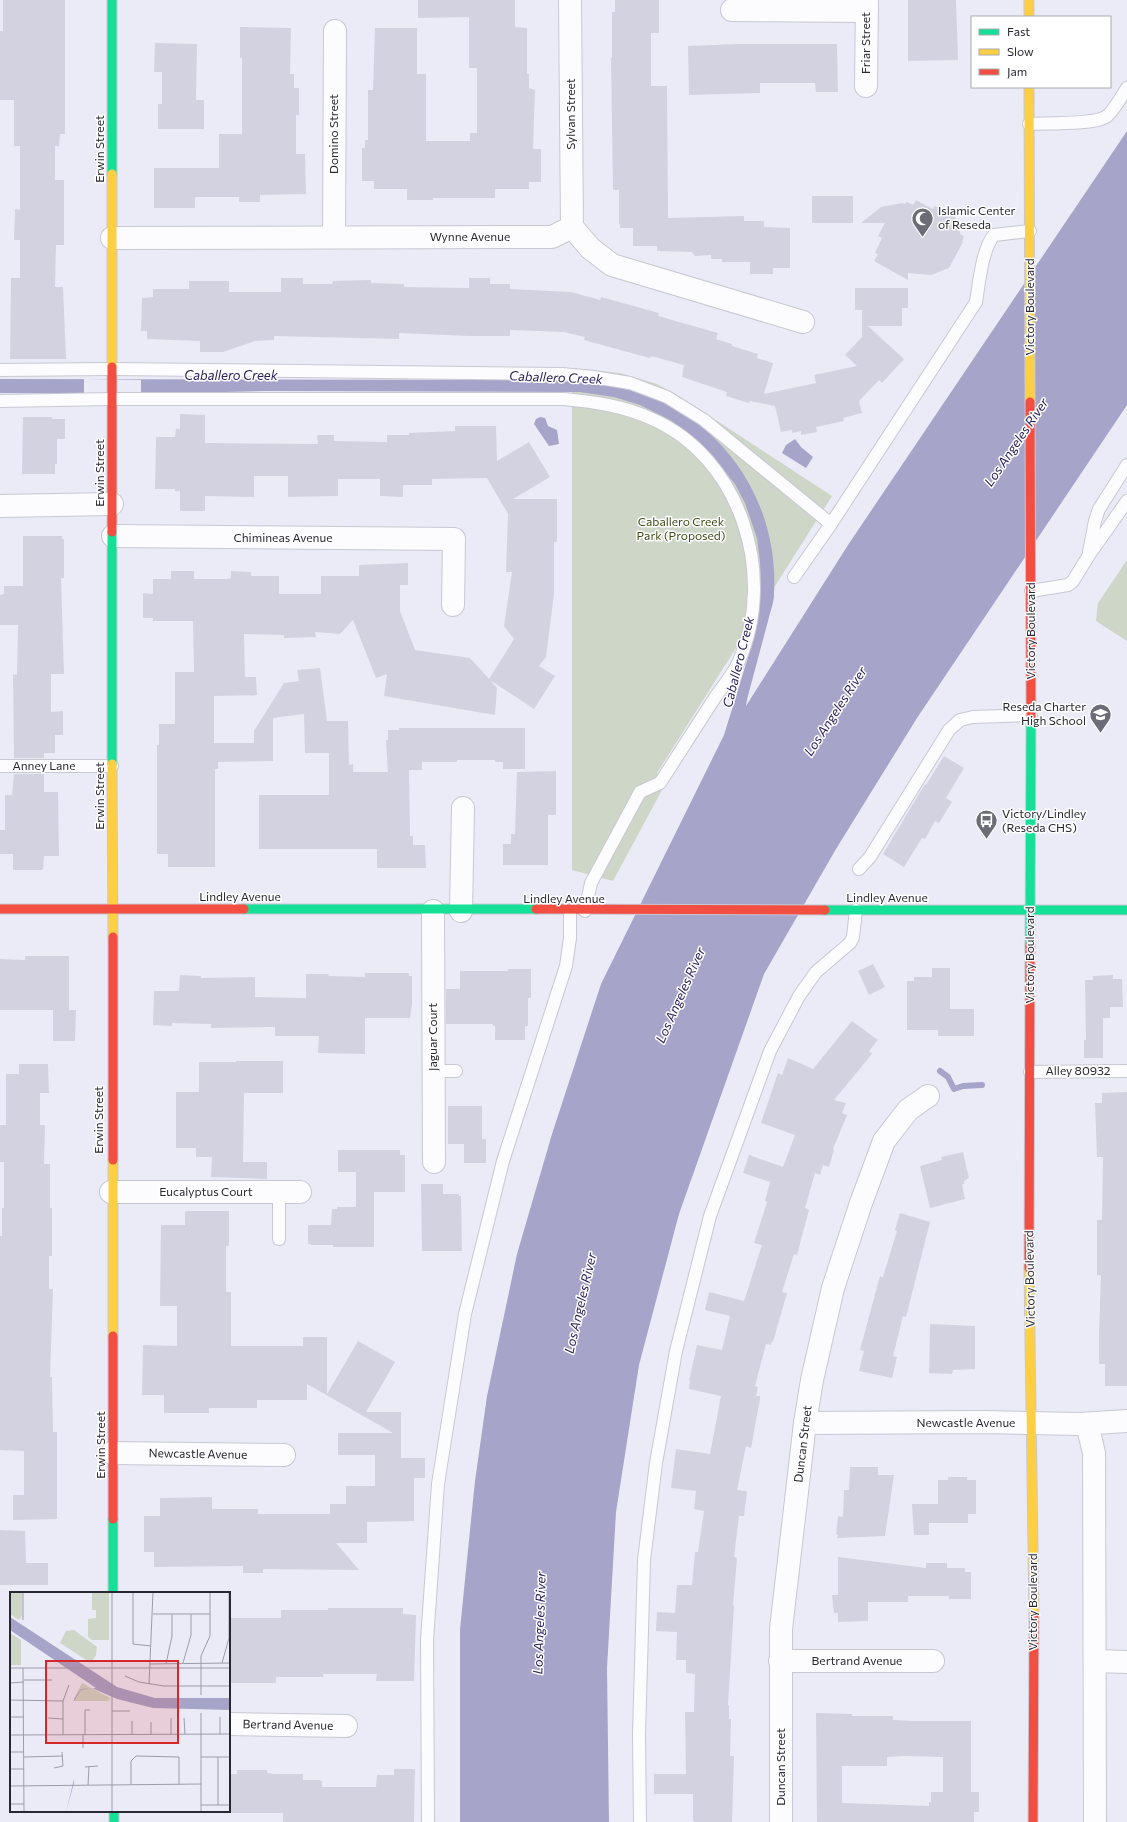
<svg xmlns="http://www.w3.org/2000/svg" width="1127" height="1822" font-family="Commissioner,sans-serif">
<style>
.green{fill:#ced6c7}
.water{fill:#a6a4c8}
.pier{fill:#ebebf8}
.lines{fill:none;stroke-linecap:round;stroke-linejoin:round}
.stream{stroke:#a6a4c8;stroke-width:6}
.building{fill:#d3d2e0;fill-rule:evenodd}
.lane-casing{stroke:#c8c8d3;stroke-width:14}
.street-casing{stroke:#c8c8d3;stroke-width:24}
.fast-casing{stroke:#c8c8d3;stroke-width:11}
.slow-casing{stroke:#c8c8d3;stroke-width:11}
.jam-casing{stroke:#c8c8d3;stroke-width:11}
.lane{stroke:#fcfcfe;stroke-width:12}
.street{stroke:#fcfcfe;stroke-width:22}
.fast{stroke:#16e098;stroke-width:9}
.slow{stroke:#ffcf43;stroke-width:9}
.jam{stroke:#f24e42;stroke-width:9}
.labels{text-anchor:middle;stroke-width:3;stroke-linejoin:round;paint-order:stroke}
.street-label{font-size:12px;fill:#282732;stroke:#fff}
.poi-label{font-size:12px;fill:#282732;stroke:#fff;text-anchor:start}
.park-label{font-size:12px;fill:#3c4a15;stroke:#fff}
.water-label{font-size:13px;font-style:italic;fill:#2a2159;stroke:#fff}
.inset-road{fill:none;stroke:#9d9da9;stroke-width:1}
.view{fill:#d62828;fill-opacity:0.15;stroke:#d62828;stroke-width:2}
.inset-edge{fill:none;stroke:#282732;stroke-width:2}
</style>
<rect width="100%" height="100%" fill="#ebebf8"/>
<g class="green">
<polygon points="572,368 620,373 657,384 682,398 832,496 657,773 662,790 613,881 572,870"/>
<polygon points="1127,560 1127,641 1096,621 1098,603"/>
</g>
<g class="water">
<path d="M 1127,131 L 1127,405 L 917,718 L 836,849 L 764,974 L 679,1214 L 639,1365 L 616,1512 L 607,1668 L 609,1822 L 460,1822 L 460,1629 L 475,1481 L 487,1396 L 517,1254 L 552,1134 L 601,984 L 724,735 L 753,641 L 758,620 L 761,587 L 760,562 L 757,538 L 745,503 L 735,484 L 713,457 L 688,433 L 670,420 L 640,405 L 614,397 L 580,392 L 266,391 L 141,394 L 0,393 L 0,379 L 553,380 C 584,381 615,385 645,395 C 729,425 779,507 774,594 C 774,603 770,612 768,621 C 763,640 758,658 753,677 C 751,686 747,697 746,706 L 848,545 Z"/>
<polygon points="540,417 545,418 548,426 557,430 559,444 549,446 534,424 536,419"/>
<polygon points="795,439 801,447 813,457 806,468 782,453 786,445"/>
</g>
<polygon class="pier" points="84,379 141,380 141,394 84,393"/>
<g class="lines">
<polyline class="stream" points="940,1071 948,1077 954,1089 963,1086 982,1085"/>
</g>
<g class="building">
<polygon points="3,0 65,0 65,134 60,134 59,146 55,146 55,180 64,180 64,245 56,245 55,287 63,287 66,359 10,359 11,278 20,278 20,240 14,240 15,209 20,210 20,146 14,146 14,100 0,100 0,31 3,31"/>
<polygon points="418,0 515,0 515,27 527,28 527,74 529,74 529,88 535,90 533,149 541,149 541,182 529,182 529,189 495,189 495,198 433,198 433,200 407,200 407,189 374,189 374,181 362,181 362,148 365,148 365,140 368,140 368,90 373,90 375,28 417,28 417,74 426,74 426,141 470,141 470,133 477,133 477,68 469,68 469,17 418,18"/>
<polygon points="615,0 659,0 659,33 651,33 651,86 667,86 668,218 744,216 744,221 764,221 764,227 790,228 790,268 773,268 773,274 750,274 750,262 722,262 722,259 711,259 711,255 695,256 692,252 657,251 657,246 633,246 633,228 620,228 620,224 619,224 619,190 613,190 611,58 612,58 612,12 615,12"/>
<polygon points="908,0 956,0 958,60 908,61"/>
<polygon points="240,27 291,28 290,74 294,74 294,88 299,88 299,115 296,115 296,154 305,154 306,194 260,195 260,202 239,202 239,197 195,197 195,208 154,208 154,168 219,168 219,134 242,134 242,58 240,58"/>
<polygon points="155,43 197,44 196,100 204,100 204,129 158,129 158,104 162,104 162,72 154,72"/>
<polygon points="738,44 837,44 838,92 816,92 815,83 760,83 760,93 689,95 688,46"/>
<rect x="812" y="196" width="41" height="27"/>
<polygon points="916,200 933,209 935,206 954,216 959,224 960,234 964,236 962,242 963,242 949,268 931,275 908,273 908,280 874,261 878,254 875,253 882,238 878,236 885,223 861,223 881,207 902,203 905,204 907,202 913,205"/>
<polygon points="281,278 303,278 303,284 332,284 333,281 371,280 371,283 404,284 404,287 469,288 469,278 490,278 490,284 510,284 510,289 571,292 600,300 601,297 659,313 658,316 718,333 716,339 732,344 732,346 758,354 757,358 773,363 764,394 816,383 814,375 857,366 845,355 862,337 862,310 855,310 855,288 908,288 908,308 902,308 902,326 868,326 904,359 882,383 879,380 859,401 862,413 843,418 844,421 816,427 817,432 801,435 801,431 792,433 792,430 781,432 775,406 750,401 749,403 726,396 727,392 682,377 684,365 651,356 650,358 613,348 584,340 585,337 564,332 510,330 510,336 470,336 399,333 399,339 274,336 274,340 255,341 223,352 200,352 200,341 147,339 147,331 141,331 142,298 153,297 153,289 189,289 189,281 229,281 229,292 281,292"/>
<polygon points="180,414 205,415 205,443 316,444 318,444 317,435 334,435 334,441 387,442 387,435 409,435 409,433 455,431 455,426 496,426 497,461 529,442 550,477 513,499 557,499 557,542 554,542 554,594 546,657 539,666 555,676 534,709 490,680 497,688 495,715 384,696 387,674 376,678 353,620 340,634 315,632 316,637 284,638 284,635 244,634 245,677 256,677 257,695 214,696 214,743 254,743 254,731 284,683 299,681 297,670 320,668 327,721 348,721 349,765 353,764 353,772 388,772 386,740 388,740 388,730 399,730 399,728 525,728 525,769 503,769 503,762 495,762 495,760 457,760 457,762 422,762 422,770 409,770 410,836 413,836 413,845 425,845 426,868 377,868 377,849 259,849 259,795 329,795 329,753 305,753 304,714 273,718 273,761 218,762 218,769 215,769 215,867 168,867 168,854 157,854 157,745 159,745 159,724 175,724 175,672 194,672 193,621 153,621 153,618 143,618 143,593 153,594 153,579 171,579 171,571 194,571 194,579 229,579 231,578 231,571 251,572 251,576 279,576 279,594 321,594 321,576 359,576 359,565 408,563 408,585 400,585 400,611 415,650 470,658 489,679 514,639 504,626 512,572 506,572 508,514 487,478 432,479 432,485 403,485 403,497 380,496 380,479 338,479 338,496 288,497 288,476 254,476 254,497 205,496 205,511 180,511 180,491 175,491 175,489 155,489 156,437 175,437 176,429 180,429"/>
<polygon points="23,417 52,417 52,419 65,419 65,439 57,439 57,464 55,464 55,474 22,474"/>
<polygon points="23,536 62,536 62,539 64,539 64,578 61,578 64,674 51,674 51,712 63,711 63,735 55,735 55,753 44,753 44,758 14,758 13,674 17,675 18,625 0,625 0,595 4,594 4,586 23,586"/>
<polygon points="944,756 964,768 946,798 952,802 939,823 935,821 925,839 922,838 904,867 883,854 925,784 926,785"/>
<polygon points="556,771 556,815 548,815 548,865 503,865 503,844 511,844 511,834 515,834 517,772"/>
<polygon points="14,774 44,774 44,792 58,792 59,856 44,856 43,870 13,870 13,854 0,854 0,830 5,830 5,795 12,795"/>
<polygon points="25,956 69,956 69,1010 76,1010 75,1041 53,1041 53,1010 0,1010 0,959 25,960"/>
<polygon points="873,964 885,987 869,995 858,971"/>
<polygon points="932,968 950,968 950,1009 974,1009 974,1036 938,1036 938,1030 907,1030 907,981 914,981 914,977 932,977"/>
<polygon points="508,969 531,969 531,998 528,998 528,1026 525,1026 525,1040 495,1040 495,1026 493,1026 493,1024 446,1024 446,989 460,989 460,971 508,971"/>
<polygon points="365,973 409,973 409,976 412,976 412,1004 410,1018 365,1018 365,1054 318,1053 319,1036 275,1036 275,1027 211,1028 211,1024 172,1023 172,1026 153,1025 154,991 179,991 180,975 201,976 201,978 255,977 255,997 306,998 306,974 329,974 328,976 365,977"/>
<polygon points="1113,975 1113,979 1122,979 1123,1007 1110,1007 1110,1018 1103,1018 1103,1058 1084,1058 1084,1040 1086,1040 1085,980 1093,980 1093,976"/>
<polygon points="852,1021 878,1040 869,1051 872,1054 834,1100 846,1103 842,1113 847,1115 833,1149 834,1150 829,1167 823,1165 820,1175 815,1173 805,1208 809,1210 797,1255 794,1254 782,1292 787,1293 773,1342 772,1341 771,1345 766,1344 755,1386 758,1387 756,1396 760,1396 760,1399 751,1448 746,1446 737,1490 747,1491 744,1516 739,1516 734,1557 737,1558 733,1605 734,1606 728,1705 729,1705 729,1719 731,1719 730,1756 734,1756 732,1822 695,1822 693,1821 693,1794 654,1794 654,1774 686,1774 685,1712 694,1712 695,1674 686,1673 686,1660 676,1660 677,1632 656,1631 657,1612 675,1613 677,1585 692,1585 695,1552 698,1552 704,1511 694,1509 696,1491 671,1488 676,1449 710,1454 721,1396 689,1389 690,1381 689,1381 697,1345 722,1350 730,1316 705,1310 709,1292 744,1301 762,1245 754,1243 767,1202 765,1201 770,1182 743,1173 749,1155 783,1167 795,1135 761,1123 778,1073 782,1075 788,1058 813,1069"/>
<polygon points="236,1061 283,1061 283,1093 244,1093 243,1162 267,1162 267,1179 211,1177 212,1157 196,1157 196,1148 176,1148 176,1092 199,1092 199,1062 236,1062"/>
<polygon points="19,1064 48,1064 49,1093 40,1093 40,1125 45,1125 44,1164 50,1164 50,1208 52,1208 52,1256 49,1256 49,1289 53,1289 50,1377 52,1377 53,1432 57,1432 57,1519 13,1520 13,1495 24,1495 24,1451 0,1450 0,1236 2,1236 2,1208 4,1208 4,1162 0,1162 0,1125 6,1125 6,1074 19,1074"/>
<polygon points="1127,1092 1127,1386 1105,1386 1105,1364 1099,1364 1099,1333 1101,1275 1097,1275 1097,1220 1102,1220 1103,1157 1097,1157 1095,1103 1102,1103 1102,1093"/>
<polygon points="448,1106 482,1106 482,1139 486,1139 486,1163 464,1163 464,1144 448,1144"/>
<polygon points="338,1150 400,1150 400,1155 405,1155 405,1192 374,1192 374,1247 333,1247 333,1245 311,1245 311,1244 308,1244 308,1225 331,1225 332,1209 337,1209 337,1207 356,1207 356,1172 338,1172"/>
<polygon points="963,1152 969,1178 964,1181 964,1184 962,1184 965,1199 930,1208 920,1166 942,1160 941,1157"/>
<polygon points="421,1184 443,1184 443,1194 459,1194 459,1196 461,1196 462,1251 422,1251"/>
<polygon points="187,1211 229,1211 229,1246 226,1246 226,1292 231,1292 231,1346 303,1346 303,1337 327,1337 327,1394 358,1341 395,1362 366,1412 401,1412 401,1458 425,1458 425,1478 414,1478 414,1521 367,1522 367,1543 336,1543 359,1570 263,1569 263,1573 243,1573 243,1566 154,1567 154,1552 144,1552 144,1516 160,1516 160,1498 212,1497 212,1509 258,1509 258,1514 330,1514 330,1504 346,1504 346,1486 375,1486 375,1455 338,1455 338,1433 393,1433 307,1384 307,1400 257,1400 257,1408 209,1408 209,1413 164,1413 164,1395 142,1395 143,1345 177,1346 177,1306 160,1306 161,1225 185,1225 185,1212"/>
<polygon points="900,1213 930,1222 906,1317 903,1316 893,1356 897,1357 892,1378 859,1371 864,1351 860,1350 880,1276 883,1277 897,1231 895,1230"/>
<polygon points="930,1324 975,1326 975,1369 953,1370 952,1374 929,1373"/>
<polygon points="850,1467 878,1467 878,1475 894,1475 885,1536 837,1538 838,1535 836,1534 838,1516 843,1517 844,1490 849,1490"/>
<polygon points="948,1477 967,1477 967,1480 976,1480 976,1514 968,1514 968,1523 929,1523 929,1535 914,1535 912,1504 938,1504 938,1480 948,1480"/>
<polygon points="0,1530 25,1531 26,1563 48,1563 48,1585 0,1585"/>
<polygon points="838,1557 926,1568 926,1563 947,1563 947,1568 965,1568 965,1572 971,1572 971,1599 949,1599 949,1596 908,1596 908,1602 868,1602 868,1621 838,1622 838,1613 834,1613 832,1595 838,1595"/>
<polygon points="328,1608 403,1608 403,1614 416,1615 414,1681 376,1681 377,1674 323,1674 323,1677 276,1677 276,1683 229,1683 229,1618 281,1618 281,1610 328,1610"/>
<path d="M 816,1713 L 852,1714 L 852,1716 L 893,1716 L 893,1720 L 914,1721 L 971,1721 L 971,1792 L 979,1792 L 979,1812 L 974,1812 L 974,1822 L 817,1822 ZM 904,1756 L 943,1757 L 943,1792 L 931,1792 L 931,1802 L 929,1802 L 929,1806 L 842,1803 L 842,1766 L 887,1766 L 887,1757 Z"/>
<polygon points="394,1769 415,1769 414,1822 283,1822 283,1813 229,1813 229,1774 237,1774 237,1770 267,1770 267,1773 274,1774 303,1774 303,1780 320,1780 322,1782 322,1787 376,1787 377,1775 394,1775"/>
</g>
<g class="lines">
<defs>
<g id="lane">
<path d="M 1029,124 C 1045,123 1096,125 1107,116 C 1115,109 1121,97 1127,88"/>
<polyline points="0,370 112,369 562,374 593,377 630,383 667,397 704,420 831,524"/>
<path d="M 0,401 L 112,399 L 564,399 C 595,402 624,406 652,419 C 741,458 777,575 739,661 C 733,675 722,687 714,699 C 696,727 678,755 660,783 L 640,792 L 591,883 L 585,911"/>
<polyline points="1089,552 1095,521 1099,509 1127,465"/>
<path d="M 794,577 L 831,524 L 976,302 C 979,284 982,249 994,235 L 1030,231"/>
<polyline points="1031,591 1068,585 1073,581 1089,555 1127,501"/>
<polyline points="0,766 112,766"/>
<polyline points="859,869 870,857 949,730 960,720 973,717 1031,715"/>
<polyline points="433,1071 456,1071"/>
<polyline points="1030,1072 1127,1071"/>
<polyline points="279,1192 279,1239"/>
<polyline points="428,1822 427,1640 438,1484 465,1314 503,1161 566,966 570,938 570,911"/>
<polyline points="640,1822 639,1734 644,1560 656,1463 676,1351 710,1216 770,1051 799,996 816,972 850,943 853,937 856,910"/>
</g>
<g id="street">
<polyline points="570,0 572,227"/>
<polyline points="732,10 867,11"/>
<polyline points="866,86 867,0"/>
<polyline points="572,227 590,248 612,265 803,322"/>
<polyline points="334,237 335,31"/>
<polyline points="112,238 552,237 572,227"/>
<polyline points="0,506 112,504"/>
<polyline points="113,536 454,539 453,605"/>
<polyline points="433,911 434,1162"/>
<polyline points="461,911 463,808"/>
<polyline points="111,1192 300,1192"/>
<polyline points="805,1423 985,1422 1079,1424 1127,1421"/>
<polyline points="1087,1424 1094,1453 1095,1822"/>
<polyline points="112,1453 284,1455"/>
<polyline points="780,1661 933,1661"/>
<polyline points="1095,1661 1127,1662"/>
<polyline points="229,1724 346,1726"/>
<polyline points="781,1822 781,1629 805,1423 812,1380 833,1288 861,1203 884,1141 908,1110 928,1096"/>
</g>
<g id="fast">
<polyline points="112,0 112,174"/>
<polyline points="112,532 112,764"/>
<polyline points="244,909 536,909"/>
<polyline points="825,910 1127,910"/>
<polyline points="1030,946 1031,717"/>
<polyline points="113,1519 113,1593"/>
<polyline points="114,1811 114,1822"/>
</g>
<g id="slow">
<polyline points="1029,0 1029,17"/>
<polyline points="1029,87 1030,402"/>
<polyline points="112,174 112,367"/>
<polyline points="112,764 113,937"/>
<polyline points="113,1160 113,1336"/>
<polyline points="1029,1268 1034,1616"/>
</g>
<g id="jam">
<polyline points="112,367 112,532"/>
<polyline points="1030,402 1031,717"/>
<polyline points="0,909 244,909"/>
<polyline points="536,909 825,910"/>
<polyline points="113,937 113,1160"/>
<polyline points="1029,1268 1030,946"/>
<polyline points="113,1336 113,1519"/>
<polyline points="1033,1822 1034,1616"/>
</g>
</defs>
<use href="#lane" class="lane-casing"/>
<use href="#street" class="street-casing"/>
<use href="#fast" class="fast-casing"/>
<use href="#slow" class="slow-casing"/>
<use href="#jam" class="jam-casing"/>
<use href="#lane" class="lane"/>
<use href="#street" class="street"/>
<use href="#fast" class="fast"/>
<use href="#slow" class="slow"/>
<use href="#jam" class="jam"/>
</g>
<defs>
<symbol id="mosque-pin" viewBox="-11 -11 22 30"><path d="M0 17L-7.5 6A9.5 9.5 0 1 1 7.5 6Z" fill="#6c6c77" stroke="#fff"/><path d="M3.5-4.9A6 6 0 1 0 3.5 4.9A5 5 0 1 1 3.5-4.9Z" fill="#fff"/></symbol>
<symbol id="school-pin" viewBox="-11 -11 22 30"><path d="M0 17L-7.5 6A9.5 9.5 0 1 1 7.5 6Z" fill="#6c6c77" stroke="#fff"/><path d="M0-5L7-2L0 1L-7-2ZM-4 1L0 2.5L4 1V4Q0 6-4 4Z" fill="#fff"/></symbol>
<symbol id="bus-pin" viewBox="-11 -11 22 30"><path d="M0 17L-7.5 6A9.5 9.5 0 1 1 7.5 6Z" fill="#6c6c77" stroke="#fff"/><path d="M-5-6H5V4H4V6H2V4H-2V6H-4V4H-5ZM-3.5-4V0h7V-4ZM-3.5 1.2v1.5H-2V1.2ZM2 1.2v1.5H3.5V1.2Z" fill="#fff"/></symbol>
</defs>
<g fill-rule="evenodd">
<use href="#mosque-pin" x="910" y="206" width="25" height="34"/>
<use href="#school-pin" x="1088" y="702" width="25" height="34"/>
<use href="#bus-pin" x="974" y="808" width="25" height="34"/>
</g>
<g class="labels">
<g class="street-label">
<text transform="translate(866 43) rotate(-90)" y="4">Friar Street</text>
<text transform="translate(571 114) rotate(-90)" y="4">Sylvan Street</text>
<text transform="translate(334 134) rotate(-90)" y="4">Domino Street</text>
<text transform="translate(100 149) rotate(-90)" y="4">Erwin Street</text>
<text x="470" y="241">Wynne Avenue</text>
<text transform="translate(1030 307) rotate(-90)" y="4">Victory Boulevard</text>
<text transform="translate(100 473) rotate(-90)" y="4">Erwin Street</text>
<text x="283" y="542">Chimineas Avenue</text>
<text transform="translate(1031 631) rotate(-90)" y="4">Victory Boulevard</text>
<text x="44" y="770">Anney Lane</text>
<text transform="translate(100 796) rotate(-90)" y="4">Erwin Street</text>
<text x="240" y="901">Lindley Avenue</text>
<text x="887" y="902">Lindley Avenue</text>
<text x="564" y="903">Lindley Avenue</text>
<text transform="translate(1030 955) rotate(-90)" y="4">Victory Boulevard</text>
<text transform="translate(433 1037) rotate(-90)" y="4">Jaguar Court</text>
<text x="1078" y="1075">Alley 80932</text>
<text transform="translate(99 1120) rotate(-90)" y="4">Erwin Street</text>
<text x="206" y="1196">Eucalyptus Court</text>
<text transform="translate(1030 1279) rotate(-91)" y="4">Victory Boulevard</text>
<text x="966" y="1427">Newcastle Avenue</text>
<text transform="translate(803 1444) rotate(-83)" y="4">Duncan Street</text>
<text transform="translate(101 1445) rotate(-90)" y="4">Erwin Street</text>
<text transform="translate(198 1454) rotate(1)" y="4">Newcastle Avenue</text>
<text transform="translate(1033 1602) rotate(-90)" y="4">Victory Boulevard</text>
<text x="857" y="1665">Bertrand Avenue</text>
<text transform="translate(288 1725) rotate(1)" y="4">Bertrand Avenue</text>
<text transform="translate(781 1767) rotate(-90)" y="4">Duncan Street</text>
</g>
<g class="poi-label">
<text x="938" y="215">Islamic Center<tspan x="938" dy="14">of Reseda</tspan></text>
<text x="1086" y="711" text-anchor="end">Reseda Charter<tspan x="1086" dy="14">High School</tspan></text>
<text x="1002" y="818">Victory/Lindley<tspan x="1002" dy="14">(Reseda CHS)</tspan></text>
</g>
<g class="park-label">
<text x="681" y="526">Caballero Creek<tspan x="681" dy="14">Park (Proposed)</tspan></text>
</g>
<g class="water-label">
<text x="231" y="380">Caballero Creek</text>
<text transform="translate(556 377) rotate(2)" y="5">Caballero Creek</text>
<text transform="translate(1016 442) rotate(-56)" y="5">Los Angeles River</text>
<text transform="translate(738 662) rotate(-76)" y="5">Caballero Creek</text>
<text transform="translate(835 711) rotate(-57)" y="5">Los Angeles River</text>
<text transform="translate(680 995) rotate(-66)" y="5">Los Angeles River</text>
<text transform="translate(580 1303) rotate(-77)" y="5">Los Angeles River</text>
<text transform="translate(539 1623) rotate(-88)" y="5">Los Angeles River</text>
</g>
</g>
<g transform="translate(10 1592)">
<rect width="220" height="220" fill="#ebebf8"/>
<path d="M 0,0 L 12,0 L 12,24 L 9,28 L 0,22 ZM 99,0 L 99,48 L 82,48 L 78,45 L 78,27 L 86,26 L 86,18 L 82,18 L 82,1 ZM 64,38 L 87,55 L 86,63 L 81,71 L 50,51 L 56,39 ZM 0,41 L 11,48 L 11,73 L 0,73 ZM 72,91 L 100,106 L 99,109 L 63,109 Z" fill="#ced6c7"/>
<path d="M 0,25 L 107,95 L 145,106 L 220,106 L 220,118 L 143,116 L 107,107 L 82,96 L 71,98 L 64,109 L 64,191 L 56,220 L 64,187 L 64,107 L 71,97 L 86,96 L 0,38 Z" fill="#a6a4c8"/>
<path class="inset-road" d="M 102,0 L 102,220M 123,0 L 123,52 L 141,54M 143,22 L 200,22M 13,28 L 13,0M 173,71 L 181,43 L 181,22M 212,71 L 219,46 L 219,0M 139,72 L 220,71M 156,72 L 162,44 L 162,22M 0,76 L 220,76M 13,76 L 14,220M 115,84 L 129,90 L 154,94 L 220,94M 14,88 L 42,88M 0,91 L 14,90M 139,92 L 143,0M 191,103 L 191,64 L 200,44 L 200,0M 0,108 L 53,109M 102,119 L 120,119M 191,121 L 191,220M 0,125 L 14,125M 210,125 L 210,142M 38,126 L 53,127M 174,126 L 175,142M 122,129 L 122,143M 161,142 L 161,126M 0,143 L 220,142M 53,143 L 53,109 L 59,93M 73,143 L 73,156M 75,143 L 75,118 L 80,118M 141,143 L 141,130M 0,160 L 14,160M 14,165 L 53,164M 191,165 L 220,165M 208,165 L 208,213M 75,175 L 88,174M 44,176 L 53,174 L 52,160M 0,177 L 14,177M 121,192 L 121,169 L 126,164 L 169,165 L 169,192M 78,193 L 79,174M 0,194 L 191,192M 0,212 L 14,212M 191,213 L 220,213"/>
<path class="view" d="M 36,69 L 168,69 L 168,151 L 36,151 Z"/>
<rect width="220" height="220" class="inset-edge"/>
</g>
<rect x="971" y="16" width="140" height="72" fill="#ffffff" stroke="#a9a9ad"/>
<rect x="979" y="29" width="20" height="6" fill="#16e098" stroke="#a9a9ad"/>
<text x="1007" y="36" font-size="12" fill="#282732">Fast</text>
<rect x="979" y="49" width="20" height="6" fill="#ffcf43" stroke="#a9a9ad"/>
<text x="1007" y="56" font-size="12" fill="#282732">Slow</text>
<rect x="979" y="69" width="20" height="6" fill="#f24e42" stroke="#a9a9ad"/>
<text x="1007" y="76" font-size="12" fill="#282732">Jam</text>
</svg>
